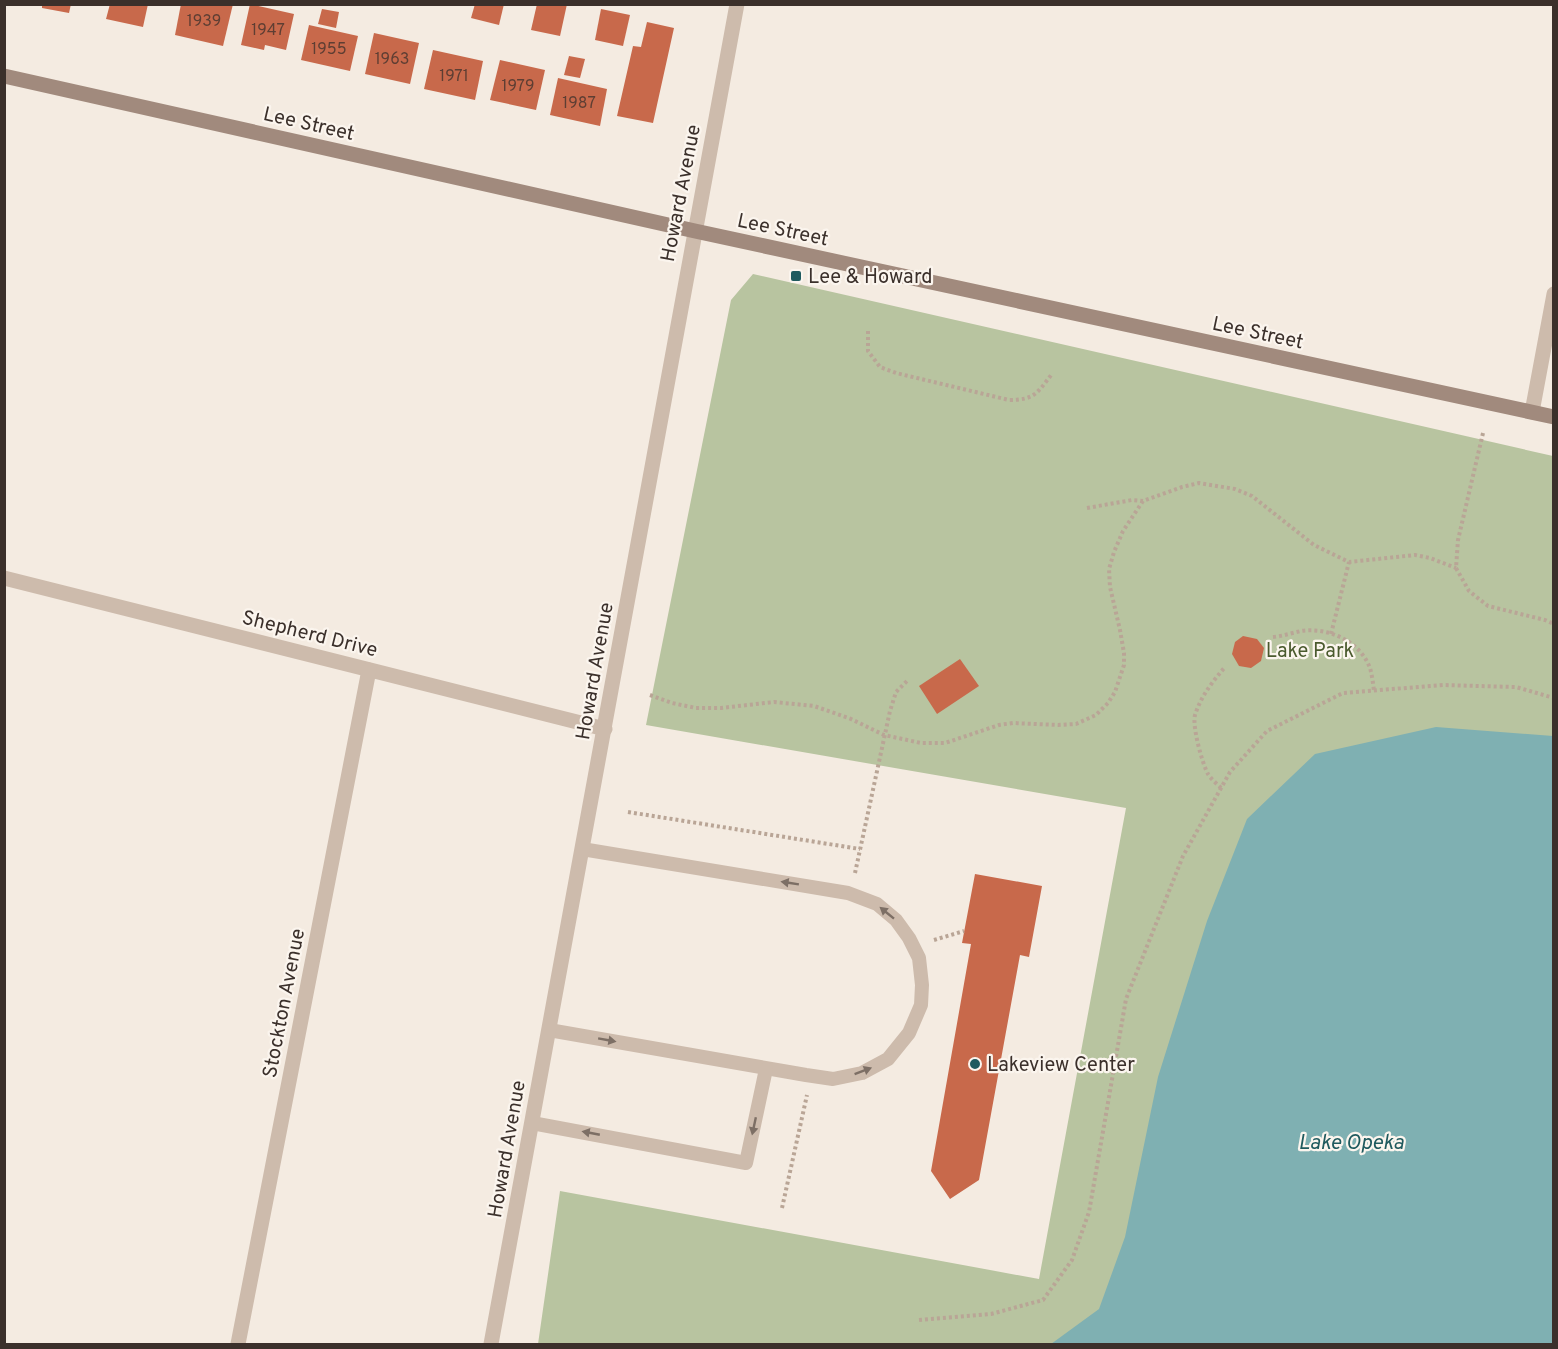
<svg xmlns="http://www.w3.org/2000/svg" width="1558" height="1349" font-family="Overpass,sans-serif">
<style>
.green{fill:#b8c4a0}
.water{fill:#7fb0b2}
.building{fill:#c8694b}
.lines{fill:none;stroke-linecap:round;stroke-linejoin:round}
.path{stroke:#b9a596;stroke-width:4;stroke-dasharray:3 3;stroke-linecap:butt}
.service{stroke:#cdbbac;stroke-width:14}
.minor{stroke:#cdbbac;stroke-width:15}
.tertiary{stroke:#cdbbac;stroke-width:15}
.secondary{stroke:#a18a7d;stroke-width:15}
.oneway{fill:#7d6f65}
.poi-dot{fill:#1f5a5e;stroke:#fbf5ee;stroke-width:2}
.labels{text-anchor:middle;stroke-width:4.5;stroke-linejoin:round;paint-order:stroke}
.number-label{font-size:16px;fill:#5e3e33}
.street-label{font-size:20px;fill:#3b302b;stroke:#fbf5ee}
.poi-label{font-size:20px;fill:#3b302b;stroke:#fbf5ee;text-anchor:start}
.park-label{font-size:20px;fill:#4a5a2e;stroke:#fbf5ee}
.water-label{font-size:21px;font-style:italic;fill:#1f5a5e;stroke:#fbf5ee}
</style>
<rect width="100%" height="100%" fill="#f4ebe1"/>
<polygon class="green" points="753,274 1553,456 1553,1344 538,1344 560,1191 1039,1279 1126,808 646,725 731,300"/>
<polygon class="water" points="1436,727 1553,736 1553,1344 1051,1344 1099,1309 1125,1237 1158,1077 1207,921 1247,819 1315,754"/>
<g class="building">
<polygon points="42,4 71,4 69,13 42,8"/>
<polygon points="110,4 148,4 143,27 106,19"/>
<polygon points="181,4 233,4 223,46 175,35"/>
<polygon points="250,4 294,14 286,50 265,45 264,50 241,45"/>
<polygon points="475,4 504,4 499,25 471,18"/>
<polygon points="537,4 567,4 560,36 531,30"/>
<polygon points="322,9 339,12 336,28 318,24"/>
<polygon points="601,9 630,15 623,46 595,40"/>
<polygon points="647,22 674,28 653,123 617,116 633,46 641,47"/>
<polygon points="309,25 358,36 350,71 301,60"/>
<polygon points="374,33 419,43 410,84 365,74"/>
<polygon points="433,50 483,61 475,100 424,89"/>
<polygon points="569,56 585,59 580,78 564,75"/>
<polygon points="500,60 545,70 536,110 490,100"/>
<polygon points="558,78 607,89 600,126 550,115"/>
<polygon points="1243,636 1257,639 1264,648 1261,661 1251,668 1239,666 1232,654 1235,642"/>
<polygon points="960,659 979,686 937,714 919,686"/>
<polygon points="975,874 1042,886 1029,957 1020,955 979,1180 950,1199 931,1171 971,944 962,943"/>
</g>
<g class="lines">
<g class="path">
<path d="M 868,331 L 868,351 L 880,367 L 896,373 L 1009,400 C 1035,400 1037,393 1052,374"/>
<polyline points="1483,433 1458,540 1456,568 1469,591 1488,606 1545,620 1554,624"/>
<polyline points="1087,508 1132,500 1143,501"/>
<polyline points="1331,634 1349,562"/>
<path d="M 1273,637 C 1283,636 1292,633 1301,631 C 1328,627 1360,641 1370,668 C 1372,675 1373,683 1374,691"/>
<polyline points="650,695 672,703 696,708 721,708 774,702 814,706 851,719 884,735 921,743 945,743 999,725 1013,723 1058,725 1076,724 1096,715 1108,703 1115,692 1124,665 1124,653 1120,630 1110,587 1109,569 1114,552 1123,531 1143,501 1182,487 1199,483 1235,489 1252,496 1314,545 1349,562 1415,555 1430,558 1456,568"/>
<path d="M 1221,788 C 1217,784 1211,779 1208,774 C 1202,763 1192,726 1195,715 C 1201,696 1213,681 1225,667"/>
<polyline points="628,812 860,849"/>
<polyline points="855,873 890,711 896,692 908,680"/>
<polyline points="934,940 964,931"/>
<polyline points="782,1208 807,1095"/>
<polyline points="919,1320 991,1314 1043,1300 1072,1260 1089,1212 1126,999 1183,856 1230,772 1267,731 1343,693 1443,685 1516,687 1554,698"/>
</g>
<g class="service">
<polyline points="549,1030 806,1075 833,1079 862,1073 888,1059 909,1033 921,1005 922,985 919,958 909,938 896,920 877,904 848,893 582,849"/>
<polyline points="532,1123 746,1163 766,1069"/>
</g>
<g class="minor">
<polyline points="1532,412 1554,294"/>
<polyline points="4,578 605,729"/>
<polyline points="238,1344 369,670"/>
</g>
<polyline class="tertiary" points="491,1344 737,4"/>
<polyline class="secondary" points="4,76 695,231 1554,417"/>
</g>
<defs><path id="oneway-solid" d="M-6-.8H1V-3.2L6.5 0L1 3.2V.8H-6Z" transform="scale(1.5)"/></defs>
<g class="oneway">
<use href="#oneway-solid" transform="translate(790 883) rotate(-171)"/>
<use href="#oneway-solid" transform="translate(887 913) rotate(-141)"/>
<use href="#oneway-solid" transform="translate(607 1040) rotate(10)"/>
<use href="#oneway-solid" transform="translate(863 1071) rotate(-21)"/>
<use href="#oneway-solid" transform="translate(754 1126) rotate(102)"/>
<use href="#oneway-solid" transform="translate(591 1133) rotate(-169)"/>
</g>
<g class="poi-dot">
<rect x="790" y="270" width="12" height="12" rx="3"/>
<circle cx="975" cy="1064" r="6"/>
</g>
<g class="labels">
<g class="number-label">
<text x="204" y="26">1939</text>
<text x="268" y="35">1947</text>
<text x="329" y="54">1955</text>
<text x="392" y="64">1963</text>
<text x="454" y="81">1971</text>
<text x="518" y="91">1979</text>
<text x="579" y="108">1987</text>
</g>
<g class="street-label">
<text transform="translate(309 123) rotate(13)" y="7">Lee Street</text>
<text transform="translate(680 193) rotate(-79)" y="7">Howard Avenue</text>
<text transform="translate(783 229) rotate(12)" y="7">Lee Street</text>
<text transform="translate(1258 332) rotate(12)" y="7">Lee Street</text>
<text transform="translate(310 633) rotate(14)" y="7">Shepherd Drive</text>
<text transform="translate(594 671) rotate(-80)" y="7">Howard Avenue</text>
<text transform="translate(283 1003) rotate(-79)" y="7">Stockton Avenue</text>
<text transform="translate(506 1149) rotate(-80)" y="7">Howard Avenue</text>
</g>
<g class="poi-label">
<text x="808" y="283">Lee &amp; Howard</text>
<text x="987" y="1071">Lakeview Center</text>
</g>
<g class="park-label">
<text x="1310" y="657">Lake Park</text>
</g>
<g class="water-label">
<text x="1351" y="1149">Lake Opeka</text>
</g>
</g>
<rect width="1558" height="1349" fill="none" stroke="#3b302b" stroke-width="12"/>
</svg>
